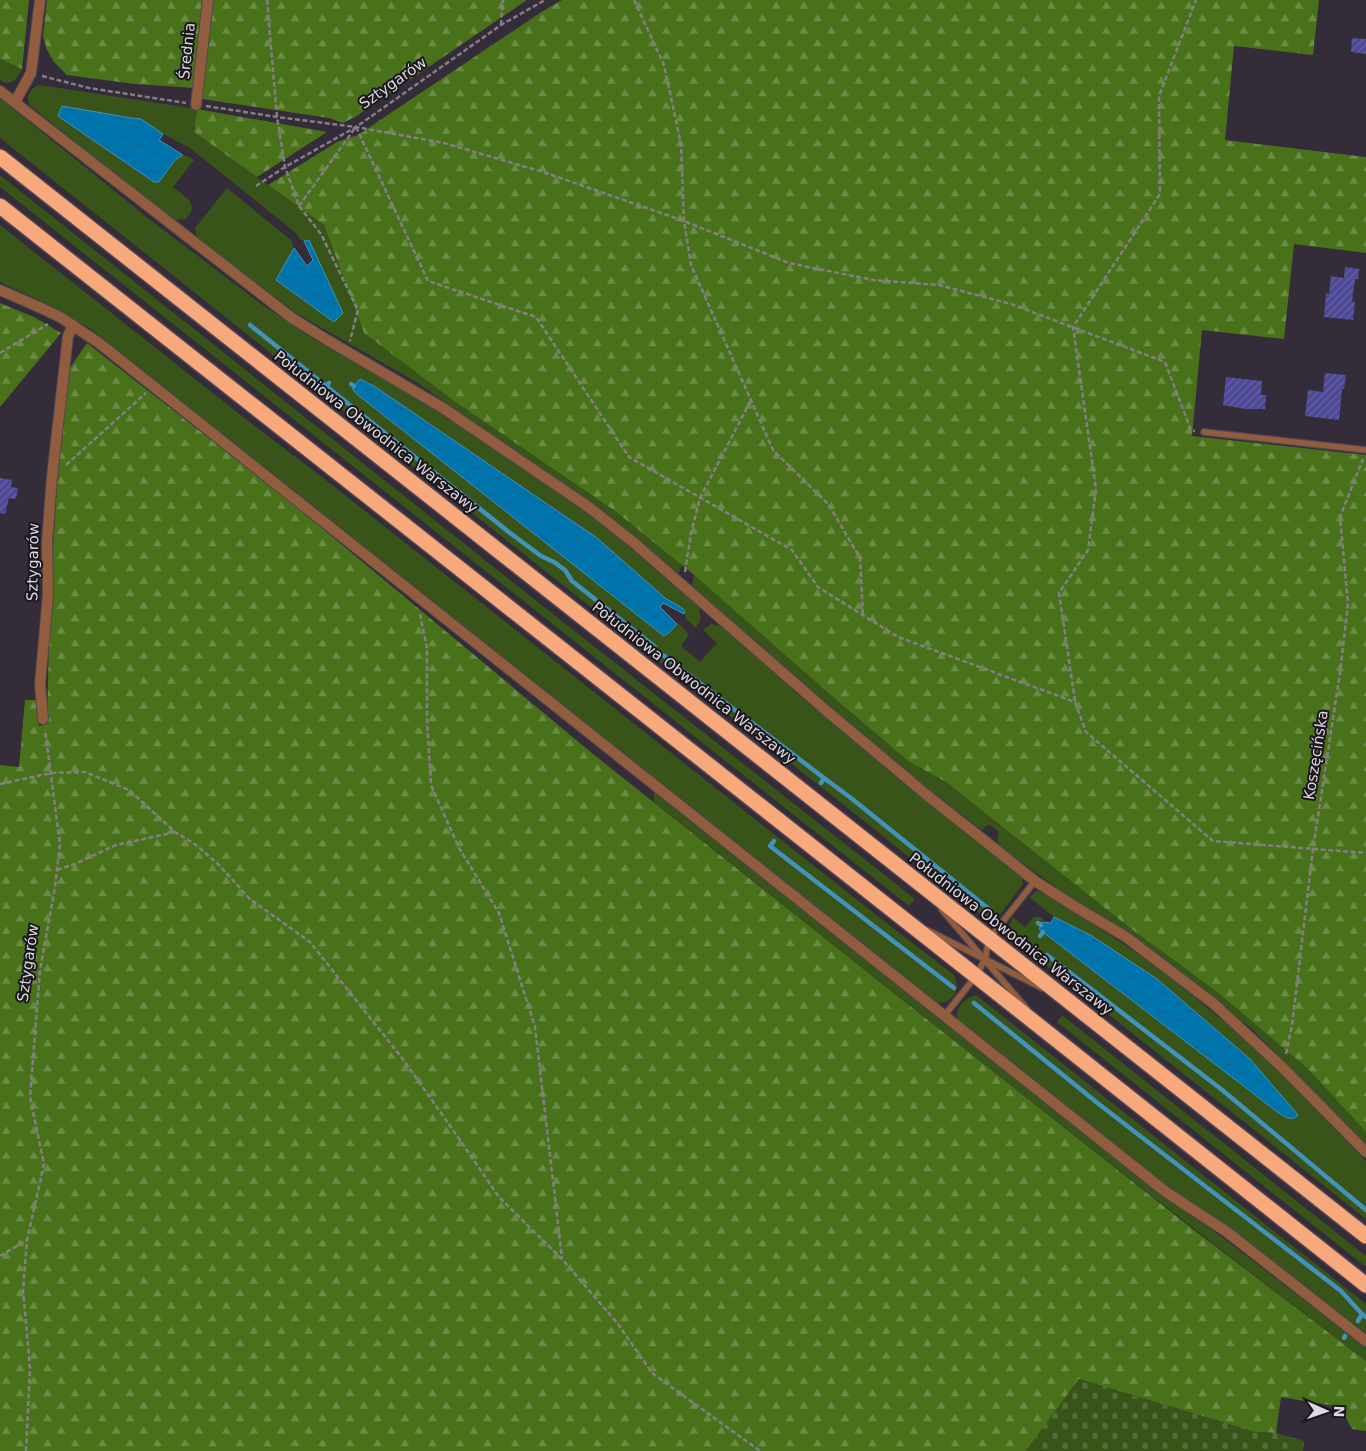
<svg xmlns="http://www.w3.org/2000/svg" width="1366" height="1451" font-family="'DejaVu Sans',sans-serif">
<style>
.green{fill:#385419}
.forest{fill:url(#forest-firs)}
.cemetery{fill:url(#cemetery-stones)}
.water{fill:url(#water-ripples);stroke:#4292bc}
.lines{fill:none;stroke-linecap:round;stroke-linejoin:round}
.stream{stroke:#4292bc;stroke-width:4.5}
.building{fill:url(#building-hatch)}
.lane-casing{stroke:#504754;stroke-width:8}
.street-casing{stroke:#504754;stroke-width:12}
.highway-casing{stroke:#504754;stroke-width:18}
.path{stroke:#857d88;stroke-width:2.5;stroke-dasharray:5 2.5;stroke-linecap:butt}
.lane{stroke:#925d3e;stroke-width:5.5}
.street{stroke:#925d3e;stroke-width:10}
.highway{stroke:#f7a97c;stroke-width:15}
.labels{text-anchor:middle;stroke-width:4;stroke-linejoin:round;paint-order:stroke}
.street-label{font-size:15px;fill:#ddd7df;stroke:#1a161c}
</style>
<defs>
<pattern id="forest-firs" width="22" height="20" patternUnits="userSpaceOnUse" patternTransform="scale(1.25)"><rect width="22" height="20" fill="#49711a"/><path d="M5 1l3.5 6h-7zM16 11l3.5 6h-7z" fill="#6b8b46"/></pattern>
<pattern id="cemetery-stones" width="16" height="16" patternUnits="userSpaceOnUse" patternTransform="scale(1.25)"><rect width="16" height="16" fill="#385419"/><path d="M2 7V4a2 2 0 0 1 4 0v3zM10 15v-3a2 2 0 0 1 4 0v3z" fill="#546c3a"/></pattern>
<pattern id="water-ripples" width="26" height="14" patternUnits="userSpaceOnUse" patternTransform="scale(1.25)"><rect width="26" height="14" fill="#0075ad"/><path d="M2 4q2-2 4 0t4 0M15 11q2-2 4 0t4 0" fill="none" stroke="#1a6083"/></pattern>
<pattern id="building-hatch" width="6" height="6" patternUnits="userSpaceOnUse" patternTransform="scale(1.25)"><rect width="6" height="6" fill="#4d4996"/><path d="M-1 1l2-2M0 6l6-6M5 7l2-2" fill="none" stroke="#6662a4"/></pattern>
</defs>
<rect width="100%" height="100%" fill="#352c39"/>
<g class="green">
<path d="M 0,59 L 22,69 C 17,79 12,87 0,80 Z"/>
<path d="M 40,85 L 197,109 L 194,132 L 324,225 L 364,333 L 454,401 L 619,514 L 682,565 L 678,574 L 605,512 L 416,382 L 296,313 L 199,239 L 196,234 L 195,228 L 227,188 L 291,240 L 294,248 L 276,280 L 334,322 L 309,240 L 304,241 L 299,239 L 297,234 L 190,148 L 163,134 L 141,119 L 131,118 L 159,182 L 175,160 L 183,155 L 188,156 L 194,160 L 173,187 C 186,198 200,203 186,219 L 177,220 L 172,219 L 29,105 C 26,96 30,87 40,85 Z"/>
<polygon points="0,98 149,219 260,303 315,340 396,383 562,494 602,523 699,607 701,618 696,628 686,619 685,612 682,608 665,598 597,538 365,380 358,395 664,635 670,632 677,624 679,624 689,634 681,646 700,662 717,643 703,630 711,624 723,627 799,695 903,783 1022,876 1023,884 1000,915 995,918 983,916 825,790 627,636 0,138"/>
<polygon points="0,175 529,595 915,899 909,906 0,187"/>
<path d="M 0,225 L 252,424 L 322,477 L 889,925 L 954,975 C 955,979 957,983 957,987 C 956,997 946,1006 936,1002 L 91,329 L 53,307 L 0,282 Z"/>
<path d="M 694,575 L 826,691 L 908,761 L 946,782 L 1130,928 L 1217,992 L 1308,1069 L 1366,1132 L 1366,1145 L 1252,1029 L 1128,932 L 1071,898 L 1003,849 C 997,843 997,840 999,832 L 990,825 L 986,826 L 982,830 L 901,768 L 692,586 Z"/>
<path d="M 654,792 L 1171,1202 L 1211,1229 L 1366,1347 L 1366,1361 C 1126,1178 890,990 654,802 Z"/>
<path d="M 1037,891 L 1046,893 L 1140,955 L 1176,982 L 1263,1054 L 1366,1161 L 1366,1219 L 1195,1083 L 1011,937 C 1008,929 1009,925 1013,917 L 1025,927 L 1034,917 L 1042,917 L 1043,922 L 1039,929 L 1280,1114 L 1250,1059 L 1157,979 L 1092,936 L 1054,917 L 1029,897 Z"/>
<path d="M 976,995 L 1366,1304 L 1366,1333 L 1232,1230 L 1162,1182 L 958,1020 C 954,1008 964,998 976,995 Z"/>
<polygon points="1062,1015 1366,1256 1366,1267 1057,1022"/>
</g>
<g class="forest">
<polygon points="0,0 29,0 22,69 0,59"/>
<polygon points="47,0 203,0 194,88 135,84 67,75 54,62 47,50 43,36"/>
<polygon points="213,0 527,0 355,117 343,123 329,118 202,99"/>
<polygon points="562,0 1319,0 1313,55 1234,46 1225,140 1366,157 1366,253 1294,244 1284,339 1202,330 1192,436 1366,455 1366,1132 1308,1069 1217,992 1130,928 946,782 908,761 826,691 694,575 619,514 454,401 364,333 324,225 268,185 337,142 358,135 543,11"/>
<polygon points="197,109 327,132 257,177 194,132"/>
<polygon points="0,303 34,317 61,333 0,407"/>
<polygon points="87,343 293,504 593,754 900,998 1194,1230 1366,1361 1366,1431 1352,1429 1340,1407 1281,1397 1276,1433 1255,1432 1079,1379 1026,1451 0,1451 0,765 19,767 25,700 39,700 39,726 47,724 50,596 60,439 67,372"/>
</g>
<polygon class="cemetery" points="1079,1379 1255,1432 1276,1433 1304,1441 1303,1451 1026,1451"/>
<g class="water">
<polygon points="62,106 131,118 141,119 163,134 159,140 183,155 175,160 159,182 154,182 58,116"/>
<polygon points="309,240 343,313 334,322 276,280 294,248 307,266 313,260 304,241"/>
<polygon points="360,379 374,386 597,538 665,598 682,608 685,612 684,614 663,603 660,607 677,624 670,632 664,636 358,395 353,390 353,387"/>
<path d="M 1054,917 L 1092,936 L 1157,979 L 1250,1059 L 1298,1115 C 1292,1122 1286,1117 1280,1114 L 1039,929 L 1043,922 L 1051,923 Z"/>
</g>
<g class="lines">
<g class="stream">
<polyline points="250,325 326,386 329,383"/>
<polyline points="351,384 354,386"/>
<polyline points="326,386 510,533 541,556 554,562 565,570 572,581 655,647"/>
<polyline points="663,655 824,778 821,783"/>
<polyline points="824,778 851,798 990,910"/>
<polyline points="774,841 770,846 954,988"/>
<polyline points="1038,923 1041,925"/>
<polyline points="1040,936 1043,932"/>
<polyline points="1047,955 1221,1089 1366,1210"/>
<polyline points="974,1003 1100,1105 1341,1291 1362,1314"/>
<polyline points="1358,1321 1362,1314 1366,1317"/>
<polyline points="1344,1338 1345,1336"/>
</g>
</g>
<g class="building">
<polygon points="1352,38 1366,39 1366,54 1351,52"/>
<polygon points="1345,267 1359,269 1358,279 1355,279 1352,302 1355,302 1353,320 1324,317 1326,293 1329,294 1331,276 1344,278"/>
<polygon points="1325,373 1346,375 1344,389 1342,389 1339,420 1305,416 1308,390 1323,392"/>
<polygon points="1226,377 1262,381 1261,395 1266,395 1265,409 1245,409 1223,405"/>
<polygon points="0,478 12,480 11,487 18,488 16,499 9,498 5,514 0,513"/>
</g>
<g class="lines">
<defs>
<g id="lane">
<polyline points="1204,432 1366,450"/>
<polyline points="942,910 1027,1009"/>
<polyline points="927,930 1042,988"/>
<polyline points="944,1016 976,976 985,959 989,939 1035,881"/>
</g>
<g id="street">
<polyline points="0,91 292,318 329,341 443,408 590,508 633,542 829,713 928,796 985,841 1035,881 1074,906 1126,937 1214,1004 1282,1067 1366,1152"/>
<polyline points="15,102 31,73 40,0"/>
<polyline points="196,105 208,0"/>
<polyline points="0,290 41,308 60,317 99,343 1166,1192 1227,1232 1366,1341"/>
<polyline points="43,719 40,684 48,595 47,543 52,477 68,336 73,325"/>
</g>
<g id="highway">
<polyline points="0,157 1366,1236"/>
<polyline points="0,206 976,976 1366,1285"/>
</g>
</defs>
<use href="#lane" class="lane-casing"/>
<use href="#street" class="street-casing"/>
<use href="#highway" class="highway-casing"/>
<g class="path">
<polyline points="267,0 277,117 285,167 299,206 321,234 358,310 350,341"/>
<polyline points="634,0 664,65 681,144 684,221 691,265 773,450 829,505 860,558 863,616"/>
<polyline points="501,25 503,0"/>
<polyline points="42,76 89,88 186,103"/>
<polyline points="206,106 277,117 356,127 444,143 543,172 684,221 789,263 873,280 939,285 1011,304 1165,362 1191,430 1195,431"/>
<polyline points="356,127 428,281 536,317 629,457 792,550 818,587 898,637 1075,702 1086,732 1213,841 1366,853"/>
<polyline points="256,186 285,167 356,127 501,25 545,0"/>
<polyline points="299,206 355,128"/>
<polyline points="0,353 48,324"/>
<polyline points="66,465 146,393"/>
<polyline points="685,572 691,533 700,498 751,400"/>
<polyline points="420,614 427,648 427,719 431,785 459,848 499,913 535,1027 562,1258"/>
<polyline points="1075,701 1059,593 1088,550 1096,489 1073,327 1160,194 1159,96 1196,0"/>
<polyline points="0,784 51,773 85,772 129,790 175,832 196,845 218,864 250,899 310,942 402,1058 453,1130 499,1197 562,1259 618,1324 652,1373 760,1451"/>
<polyline points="57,870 75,864 116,845 175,832"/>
<polyline points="1286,1054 1292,1025 1313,849 1340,673 1348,603 1340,517 1363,459"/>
<polyline points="0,1256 27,1240"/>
<polyline points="26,1451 30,1368 23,1290 27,1240 44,1164 30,1097 40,970 55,887 60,844 45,730"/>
</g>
<use href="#lane" class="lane"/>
<use href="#street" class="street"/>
<use href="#highway" class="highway"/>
</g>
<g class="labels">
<g class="street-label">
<text transform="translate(187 51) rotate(-84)" y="5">Średnia</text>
<text transform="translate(393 83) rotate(-35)" y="5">Sztygarów</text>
<text transform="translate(376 432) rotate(38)" y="5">Południowa Obwodnica Warszawy</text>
<text transform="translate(33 562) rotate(-89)" y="5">Sztygarów</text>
<text transform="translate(694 683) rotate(38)" y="5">Południowa Obwodnica Warszawy</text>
<text transform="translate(1316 755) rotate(-81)" y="5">Koszęcińska</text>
<text transform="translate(1011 934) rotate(38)" y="5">Południowa Obwodnica Warszawy</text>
<text transform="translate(28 963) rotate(-82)" y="5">Sztygarów</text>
</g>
</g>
<g transform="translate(1326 1411) rotate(92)" stroke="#1a161c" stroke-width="4" paint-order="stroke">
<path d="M0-4L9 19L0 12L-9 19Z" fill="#ddd7df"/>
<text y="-8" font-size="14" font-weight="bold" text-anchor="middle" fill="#ddd7df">N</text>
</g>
</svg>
